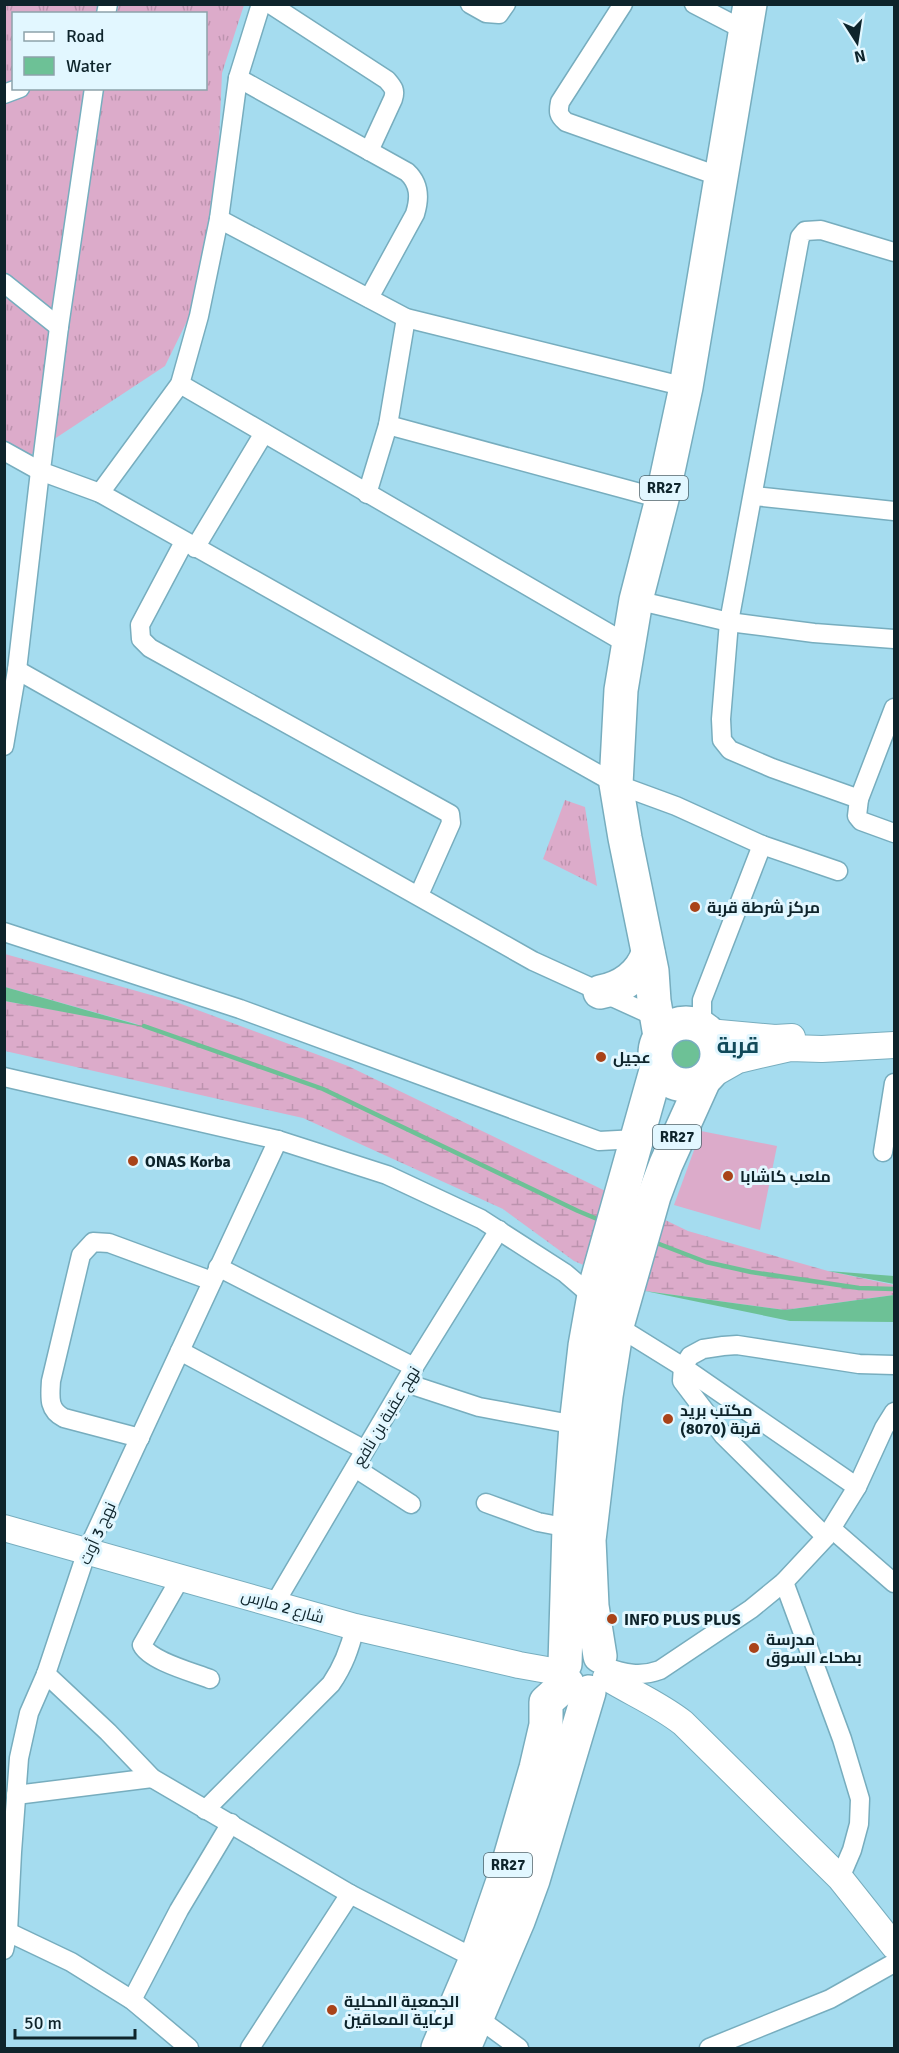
<svg xmlns="http://www.w3.org/2000/svg" width="899" height="2053" font-family="Signika,Cairo,sans-serif">
<style>
.grass{fill:url(#grass-tufts);fill-rule:evenodd}
.wetland{fill:url(#wetland-marsh)}
.garden{fill:#dcabca}
.water{fill:#6dc196}
.lines{fill:none;stroke-linecap:round;stroke-linejoin:round}
.stream{stroke:#6dc196;stroke-width:4.5}
.street-casing{stroke:#77adbe;stroke-width:21}
.secondary-casing{stroke:#77adbe;stroke-width:28}
.highway-casing{stroke:#77adbe;stroke-width:36}
.street{stroke:#fff;stroke-width:18}
.secondary{stroke:#fff;stroke-width:26}
.highway{stroke:#fff;stroke-width:33}
.poi-dot{fill:#a94319;stroke:#e2f7ff;stroke-width:2}
.labels{text-anchor:middle;stroke-width:6;stroke-linejoin:round;paint-order:stroke}
.shield{fill:#e2f7ff;stroke:#4e636b;stroke-width:1.5}
.shield-label{font-size:15px;font-weight:bold;fill:#0e242b}
.poi-label{font-size:16px;font-weight:bold;fill:#0e242b;stroke:#e2f7ff;text-anchor:start}
.street-label{font-size:16px;fill:#0e242b;stroke:#e2f7ff}
.district-label{font-size:22px;font-weight:bold;fill:#114a5a;stroke:#e2f7ff}
</style>
<defs>
<pattern id="grass-tufts" width="24" height="20" patternUnits="userSpaceOnUse" patternTransform="scale(1.5)"><rect width="24" height="20" fill="#dcabca"/><path d="M3 7l-1-3M5 7V3M7 7l1-3M15 17l-1-3M17 17v-4M19 17l1-3" fill="none" stroke="#bc93ae"/></pattern>
<pattern id="wetland-marsh" width="20" height="14" patternUnits="userSpaceOnUse" patternTransform="scale(1.5)"><rect width="20" height="14" fill="#dcabca"/><path d="M1 5h8M5 5V1M11 12h8M15 12V8" fill="none" stroke="#bc93ae"/></pattern>
</defs>
<rect width="100%" height="100%" fill="#a5dcef"/>
<g class="grass">
<path d="M 4,5 L 244,5 L 222,73 L 216,210 L 191,313 L 165,366 L 24,459 L 4,447 ZM 14,14 L 206,14 L 206,88 L 14,88 Z"/>
<polygon points="565,800 585,807 597,886 543,859"/>
</g>
<polygon class="wetland" points="5,954 176,1002 348,1066 688,1231 828,1271 894,1285 894,1295 785,1310 645,1291 574,1261 503,1209 303,1118 5,1051 5,1001 140,1025 5,987"/>
<polygon class="garden" points="701,1131 777,1146 760,1230 674,1205"/>
<g class="water">
<polygon points="5,987 149,1028 5,1001"/>
<path d="M 684,1032 C 704,1032 714,1047 710,1066 L 687,1081 L 677,1079 L 666,1071 L 662,1051 L 674,1035 Z"/>
<polygon points="828,1271 894,1276 894,1285 894,1284"/>
<polygon points="645,1291 785,1310 894,1295 894,1322 790,1321"/>
</g>
<g class="lines">
<g class="stream">
<polyline points="144,1026 323,1089 578,1211 602,1221"/>
<polyline points="654,1242 706,1262 751,1272 859,1288 894,1289"/>
</g>
<defs>
<g id="street">
<path d="M 270,4 L 387,80 C 393,87 396,90 393,99 L 369,151"/>
<polyline points="470,4 486,13 499,14 506,4"/>
<path d="M 623,4 L 560,102 C 558,112 558,115 566,122 L 721,177"/>
<polyline points="694,4 746,31"/>
<polyline points="106,14 108,4"/>
<path d="M 238,78 L 407,172 C 420,184 420,198 415,214 L 369,298"/>
<polyline points="4,94 20,88"/>
<polyline points="219,219 406,318 686,387"/>
<polyline points="894,252 821,230 805,231 800,237 729,622 721,719 722,740 730,750 772,768 859,799 894,708"/>
<polyline points="4,283 59,327"/>
<polyline points="180,384 629,645"/>
<polyline points="388,425 662,499"/>
<polyline points="4,451 40,471 100,493 616,784 676,806 762,845 838,871"/>
<polyline points="100,493 180,384 199,316 219,219 238,78 261,4"/>
<polyline points="367,494 388,425 406,318"/>
<polyline points="754,496 894,511"/>
<polyline points="184,542 140,625 141,639 150,648 450,814 451,823 419,895"/>
<polyline points="195,548 264,433"/>
<polyline points="636,600 729,622 814,633 894,639"/>
<polyline points="17,670 533,961 656,1017"/>
<polyline points="4,746 17,670 40,471 42,462 59,327 94,88"/>
<polyline points="859,799 857,816 861,821 894,833"/>
<polyline points="4,932 240,1009 599,1141 637,1139"/>
<polyline points="702,1027 702,1000 762,845"/>
<polyline points="4,1077 278,1140 387,1175 481,1219 565,1273 593,1297"/>
<polyline points="883,1152 894,1083"/>
<polyline points="218,1267 414,1367"/>
<polyline points="617,1326 683,1367 857,1487"/>
<polyline points="180,1351 365,1450"/>
<polyline points="406,1383 479,1407 576,1425"/>
<path d="M 140,1438 L 64,1418 C 48,1410 50,1397 51,1381 L 81,1255 L 93,1242 L 109,1243 L 212,1281"/>
<polyline points="355,1468 411,1504"/>
<polyline points="486,1503 538,1522 569,1528"/>
<polyline points="832,1529 894,1583"/>
<polyline points="826,1537 723,1435 682,1381 683,1367 690,1356 703,1349 723,1346 737,1345 859,1364 894,1365"/>
<path d="M 181,1577 L 142,1645 C 150,1661 192,1672 210,1679"/>
<polyline points="784,1582 842,1739 860,1799 859,1824 852,1850 840,1878"/>
<polyline points="275,1603 414,1367 499,1230"/>
<path d="M 606,1667 C 624,1674 641,1677 660,1670 L 751,1609 L 784,1582 L 826,1537 L 857,1487 L 884,1428 L 894,1412"/>
<polyline points="46,1674 108,1732 152,1778 350,1894 476,1959"/>
<polyline points="16,1795 152,1778"/>
<path d="M 205,1810 L 331,1684 C 344,1665 350,1648 355,1627"/>
<polyline points="8,1932 71,1962 132,2000 189,2048"/>
<polyline points="4,1950 8,1932 12,1852 19,1758 29,1713 46,1674 87,1551 278,1140"/>
<polyline points="132,2000 179,1910 231,1823"/>
<polyline points="478,2018 519,2048"/>
<polyline points="250,2048 350,1894"/>
<polyline points="709,2048 830,1999 894,1963"/>
</g>
<g id="secondary">
<polyline points="708,1032 775,1038 792,1037"/>
<polyline points="708,1077 738,1060 790,1048 822,1049 894,1045"/>
<polyline points="4,1528 355,1627 519,1665 564,1673"/>
<path d="M 606,1677 C 632,1693 659,1704 683,1723 L 840,1878 L 894,1946"/>
</g>
<g id="highway">
<path d="M 600,992 C 622,988 641,975 648,953"/>
<circle cx="686" cy="1054" r="31"/>
<polyline points="660,1036 654,1001 652,971 625,838 616,784 621,690 636,600 662,499 686,387 750,4"/>
<polyline points="600,1656 592,1606 589,1540 606,1396 617,1326 654,1196 666,1164 704,1080"/>
<polyline points="565,1664 569,1528 576,1425 585,1346 596,1284 657,1067"/>
<polyline points="438,2048 476,1959 505,1875 536,1768 546,1725 546,1702 567,1683"/>
<polyline points="464,2048 518,1921 533,1880 589,1692"/>
</g>
</defs>
<use href="#street" class="street-casing"/>
<use href="#secondary" class="secondary-casing"/>
<use href="#highway" class="highway-casing"/>
<use href="#street" class="street"/>
<use href="#secondary" class="secondary"/>
<use href="#highway" class="highway"/>
</g>
<g class="poi-dot">
<circle cx="695" cy="907" r="6"/>
<circle cx="601" cy="1057" r="6"/>
<circle cx="133" cy="1161" r="6"/>
<circle cx="728" cy="1176" r="6"/>
<circle cx="668" cy="1419" r="6"/>
<circle cx="612" cy="1619" r="6"/>
<circle cx="754" cy="1648" r="6"/>
<circle cx="332" cy="2010" r="6"/>
</g>
<g class="labels">
<g class="shield">
<rect x="640" y="476" width="48" height="24" rx="4.5"/>
<rect x="653" y="1125" width="48" height="24" rx="4.5"/>
<rect x="484" y="1853" width="48" height="24" rx="4.5"/>
</g>
<g class="shield-label">
<text x="664" y="493">RR27</text>
<text x="677" y="1142">RR27</text>
<text x="508" y="1870">RR27</text>
</g>
<g class="poi-label">
<text x="707" y="913">مركز شرطة قربة</text>
<text x="613" y="1063">عجيل</text>
<text x="145" y="1167">ONAS Korba</text>
<text x="740" y="1182">ملعب كاشابا</text>
<text x="680" y="1416">مكتب بريد<tspan x="680" dy="18">قربة (8070)</tspan></text>
<text x="624" y="1625">INFO PLUS PLUS</text>
<text x="766" y="1645">مدرسة<tspan x="766" dy="18">بطحاء السوق</tspan></text>
<text x="344" y="2007">الجمعية المحلية<tspan x="344" dy="18">لرعاية المعاقين</tspan></text>
</g>
<g class="street-label">
<text transform="translate(386 1416) rotate(-59)" y="6">نهج عقبة بن نافع</text>
<text transform="translate(97 1533) rotate(-66)" y="6">نهج 3 أوت</text>
<text transform="translate(283 1606) rotate(16)" y="6">شارع 2 مارس</text>
</g>
<g class="district-label">
<text x="738" y="1053">قربة</text>
</g>
</g>
<rect width="899" height="2053" fill="none" stroke="#0e242b" stroke-width="12"/>
<rect x="12" y="12" width="195" height="78" fill="#e2f7ff" stroke="#8da3aa" stroke-width="1.5"/>
<rect x="24" y="32" width="30" height="9" fill="#ffffff" stroke="#8da3aa" stroke-width="1.5"/>
<text x="66" y="42" font-size="18" fill="#0e242b">Road</text>
<rect x="24" y="57" width="30" height="18" fill="#6dc196" stroke="#8da3aa" stroke-width="1.5"/>
<text x="66" y="72" font-size="18" fill="#0e242b">Water</text>
<g transform="translate(857 42) rotate(168)" stroke="#e2f7ff" stroke-width="4.5" paint-order="stroke">
<path d="M0-4.5L10 22L0 15L-10 22Z" fill="#0e242b"/>
<text y="-9" font-size="16" font-weight="bold" text-anchor="middle" fill="#0e242b">N</text>
</g>
<path d="M15 2029v9h120v-9" fill="none" stroke="#0e242b" stroke-width="3"/>
<text x="24" y="2029" font-size="18" fill="#0e242b" stroke="#e2f7ff" stroke-width="4.5" paint-order="stroke">50 m</text>
</svg>
